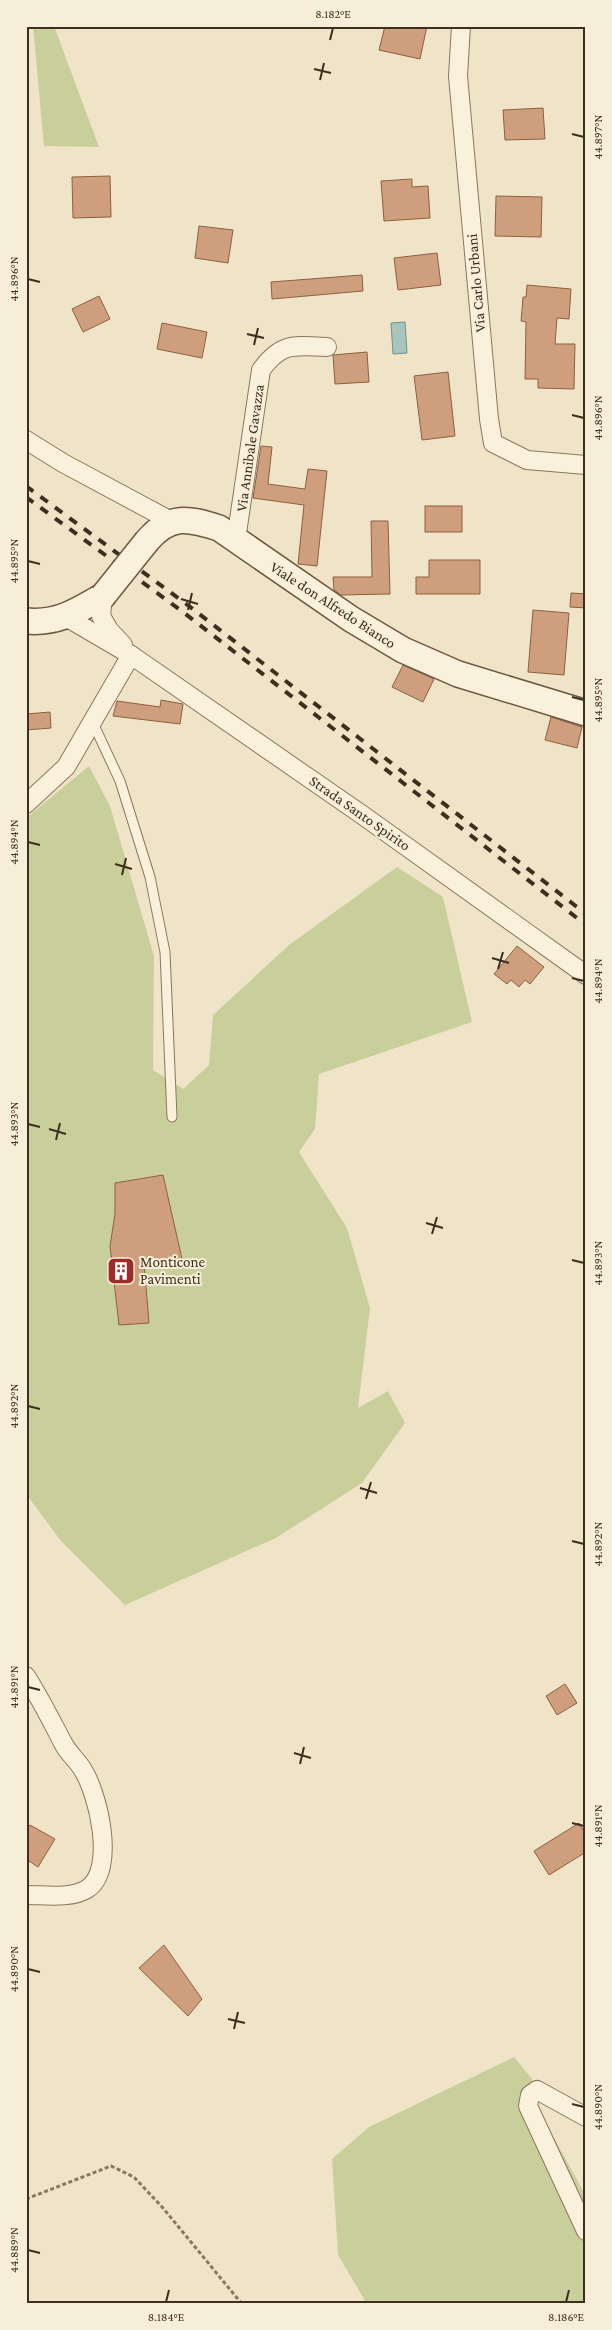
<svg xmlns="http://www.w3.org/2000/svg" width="612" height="2330" font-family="'Crimson Pro',serif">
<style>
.green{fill:#c9cf9b}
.water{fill:#a9c4bc;stroke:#6f938a}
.building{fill:#cf9f7d;stroke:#8d5f41}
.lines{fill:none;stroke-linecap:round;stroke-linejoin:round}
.lane-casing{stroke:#8d765c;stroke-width:11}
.street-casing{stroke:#8d765c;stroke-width:20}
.secondary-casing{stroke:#6f573f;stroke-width:28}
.path{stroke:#8d765c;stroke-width:3;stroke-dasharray:4 2.5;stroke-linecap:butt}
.lane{stroke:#faf1dc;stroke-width:9}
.street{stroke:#faf1dc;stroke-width:18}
.secondary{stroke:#faf1dc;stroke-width:25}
.rail{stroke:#3d2e20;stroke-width:4;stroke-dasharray:9 9;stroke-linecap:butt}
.secondary-bridge-casing{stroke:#6f573f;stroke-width:28;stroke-linecap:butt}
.secondary-bridge{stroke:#faf1dc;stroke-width:25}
.ticks{fill:none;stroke:#3d2e20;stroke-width:2}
.labels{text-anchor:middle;stroke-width:4;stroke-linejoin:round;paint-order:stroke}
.street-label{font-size:15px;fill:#3d2e20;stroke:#f7eed8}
.poi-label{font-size:15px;fill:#3d2e20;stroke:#f7eed8;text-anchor:start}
.neatline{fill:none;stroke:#3d2e20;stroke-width:2}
.ticks-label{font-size:12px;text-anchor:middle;fill:#3d2e20}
</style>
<rect width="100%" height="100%" fill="#f0e4c8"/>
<g class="green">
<polygon points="33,26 54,26 99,147 44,146"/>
<polygon points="89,766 110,806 154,956 153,1070 183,1089 209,1065 213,1015 289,945 397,867 443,897 472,1022 319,1074 315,1129 299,1152 347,1228 370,1308 358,1408 388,1391 405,1423 362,1483 276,1538 125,1605 61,1541 26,1494 26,818"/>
<polygon points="514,2057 532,2079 533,2100 586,2196 586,2251 583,2253 586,2266 586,2304 367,2304 338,2255 332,2159 369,2127"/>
</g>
<polygon class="water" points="405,322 407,353 393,354 391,323"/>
<g class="building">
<polygon points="385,26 427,26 420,59 379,50"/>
<polygon points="543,108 545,139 505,140 503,110"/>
<polygon points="110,176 111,217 73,218 72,177"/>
<polygon points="412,179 412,187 428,186 430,218 384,221 381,181"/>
<polygon points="496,196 542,197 541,237 495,236"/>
<polygon points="199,226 233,230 228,263 195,258"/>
<polygon points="437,253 441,285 398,290 394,258"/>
<polygon points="362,275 363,291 272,299 271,282"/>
<polygon points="527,285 571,289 569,319 557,318 555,344 575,344 574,389 538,388 538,379 525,379 526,322 521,321 523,297 526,297"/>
<polygon points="99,296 110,319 83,332 72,309"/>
<polygon points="162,323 207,332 202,358 157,349"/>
<polygon points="367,352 369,382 335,384 333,355"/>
<polygon points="448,372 455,436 422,440 414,376"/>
<polygon points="261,446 272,447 268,484 305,489 308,469 327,471 317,566 298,564 304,505 253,498"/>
<rect x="425" y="506" width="37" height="26"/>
<polygon points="371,521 388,521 390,594 341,595 334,590 333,577 372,577"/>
<polygon points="429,560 480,560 480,594 416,594 416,577 429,577"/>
<polygon points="571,593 586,594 586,608 570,607"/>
<polygon points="533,610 569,613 564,675 528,672"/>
<polygon points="403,665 434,679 423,702 392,687"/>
<polygon points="161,700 183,704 180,724 113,716 117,701 160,707"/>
<polygon points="50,712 51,728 26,730 26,714"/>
<polygon points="551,717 582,727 577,748 545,740"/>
<polygon points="517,946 544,967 530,984 525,980 519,987 511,980 507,984 494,974"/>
<polygon points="163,1175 182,1259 144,1263 149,1323 119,1325 110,1246 115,1214 115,1183"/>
<polygon points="565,1684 577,1703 557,1715 546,1696"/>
<polygon points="579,1823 586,1835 586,1852 549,1875 534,1851"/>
<polygon points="30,1825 55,1839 38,1867 26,1859 26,1831"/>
<polygon points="164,1945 202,1999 188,2016 139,1968"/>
</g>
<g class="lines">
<defs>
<polyline id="lane" points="93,723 120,781 150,877 165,952 172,1117"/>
<g id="street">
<polyline points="461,26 458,76 489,419 493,443 527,460 586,465"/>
<polyline points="26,440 63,463 171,521"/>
<path d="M 236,540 L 261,370 C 282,341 295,346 327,347"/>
<polyline points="103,596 101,616 109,630 123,645"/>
<polyline points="66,617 131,655 361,814 586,975"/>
<polyline points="26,804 66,767 131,655"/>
<path d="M 26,1676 C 40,1698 51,1720 63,1743 C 68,1753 75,1758 81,1767 C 98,1791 117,1870 87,1889 C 71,1899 44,1895 26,1895"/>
<polyline points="586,2117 537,2090 530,2095 528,2106 586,2231"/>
</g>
<g id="secondary">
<path d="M 147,541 C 170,514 188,518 219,528 L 351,619 L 403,650 L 458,674 L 586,713"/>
<path d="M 26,621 C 58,624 77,611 103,596"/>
</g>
</defs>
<use href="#lane" class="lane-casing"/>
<use href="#street" class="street-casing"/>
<use href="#secondary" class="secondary-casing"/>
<polyline class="path" points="26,2199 111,2166 134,2177 163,2208 242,2304"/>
<use href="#lane" class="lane"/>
<use href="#street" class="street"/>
<use href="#secondary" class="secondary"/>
<g class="rail">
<polyline points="26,486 189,606 586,914"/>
<polyline points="26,497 183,612 586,925"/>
</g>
<defs>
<polyline id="secondary-bridge" points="103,596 147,541"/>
</defs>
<use href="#secondary-bridge" class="secondary-bridge-casing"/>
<use href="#secondary-bridge" class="secondary-bridge"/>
</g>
<path class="ticks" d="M 330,40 L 333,28M 314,69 L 331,73M 320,80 L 324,63M 572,134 L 584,137M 28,279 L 40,282M 247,334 L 264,338M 254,345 L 258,328M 572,415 L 584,418M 28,561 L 40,564M 181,599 L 198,604M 188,610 L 192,593M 572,697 L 584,700M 28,842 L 40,845M 115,864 L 132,869M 122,875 L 126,858M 492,958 L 509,963M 498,969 L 503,952M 572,978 L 584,981M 28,1124 L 40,1127M 49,1129 L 66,1134M 56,1140 L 60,1123M 426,1223 L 443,1228M 432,1234 L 437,1217M 572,1260 L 584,1263M 28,1406 L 40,1409M 360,1488 L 377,1493M 366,1499 L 371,1482M 572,1541 L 584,1544M 28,1687 L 40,1690M 294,1753 L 311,1758M 300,1764 L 304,1747M 572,1823 L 584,1826M 28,1969 L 40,1972M 228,2019 L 245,2023M 234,2029 L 238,2012M 572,2104 L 584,2107M 28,2250 L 40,2253M 166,2302 L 169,2290M 566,2302 L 569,2290"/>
<defs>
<symbol id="building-square" viewBox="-11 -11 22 22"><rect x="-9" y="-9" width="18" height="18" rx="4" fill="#9e2a2b" stroke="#f7eed8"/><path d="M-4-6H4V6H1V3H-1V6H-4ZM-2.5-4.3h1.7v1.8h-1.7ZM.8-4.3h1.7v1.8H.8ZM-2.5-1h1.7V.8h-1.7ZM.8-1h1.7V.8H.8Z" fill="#fff"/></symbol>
</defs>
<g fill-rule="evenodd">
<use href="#building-square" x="105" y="1255" width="32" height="32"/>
</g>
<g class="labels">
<g class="street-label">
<text transform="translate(476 283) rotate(-95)" y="5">Via Carlo Urbani</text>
<text transform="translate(250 448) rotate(-82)" y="5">Via Annibale Gavazza</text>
<text transform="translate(333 605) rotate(33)" y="5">Viale don Alfredo Bianco</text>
<text transform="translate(360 813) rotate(35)" y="5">Strada Santo Spirito</text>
</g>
<g class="poi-label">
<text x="140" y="1267">Monticone<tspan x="140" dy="17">Pavimenti</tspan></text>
</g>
</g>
<rect width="612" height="2330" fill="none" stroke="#f7eed8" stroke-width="55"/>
<rect x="28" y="28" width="556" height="2274" class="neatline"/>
<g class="ticks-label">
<text x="333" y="18">8.182°E</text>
<text transform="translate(598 137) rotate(-90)" y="4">44.897°N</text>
<text transform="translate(14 279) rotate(-90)" y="4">44.896°N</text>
<text transform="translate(598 418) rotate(-90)" y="4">44.896°N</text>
<text transform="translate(14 561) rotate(-90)" y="4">44.895°N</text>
<text transform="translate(598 700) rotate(-90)" y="4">44.895°N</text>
<text transform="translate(14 842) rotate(-90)" y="4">44.894°N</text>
<text transform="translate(598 981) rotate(-90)" y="4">44.894°N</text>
<text transform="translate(14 1124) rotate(-90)" y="4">44.893°N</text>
<text transform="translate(598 1263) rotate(-90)" y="4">44.893°N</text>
<text transform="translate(14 1406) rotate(-90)" y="4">44.892°N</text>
<text transform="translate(598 1544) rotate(-90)" y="4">44.892°N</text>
<text transform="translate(14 1687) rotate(-90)" y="4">44.891°N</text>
<text transform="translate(598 1826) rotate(-90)" y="4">44.891°N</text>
<text transform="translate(14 1969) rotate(-90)" y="4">44.890°N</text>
<text transform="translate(598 2107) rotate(-90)" y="4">44.890°N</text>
<text transform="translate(14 2250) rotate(-90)" y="4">44.889°N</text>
<text x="166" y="2321">8.184°E</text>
<text x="566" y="2321">8.186°E</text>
</g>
</svg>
